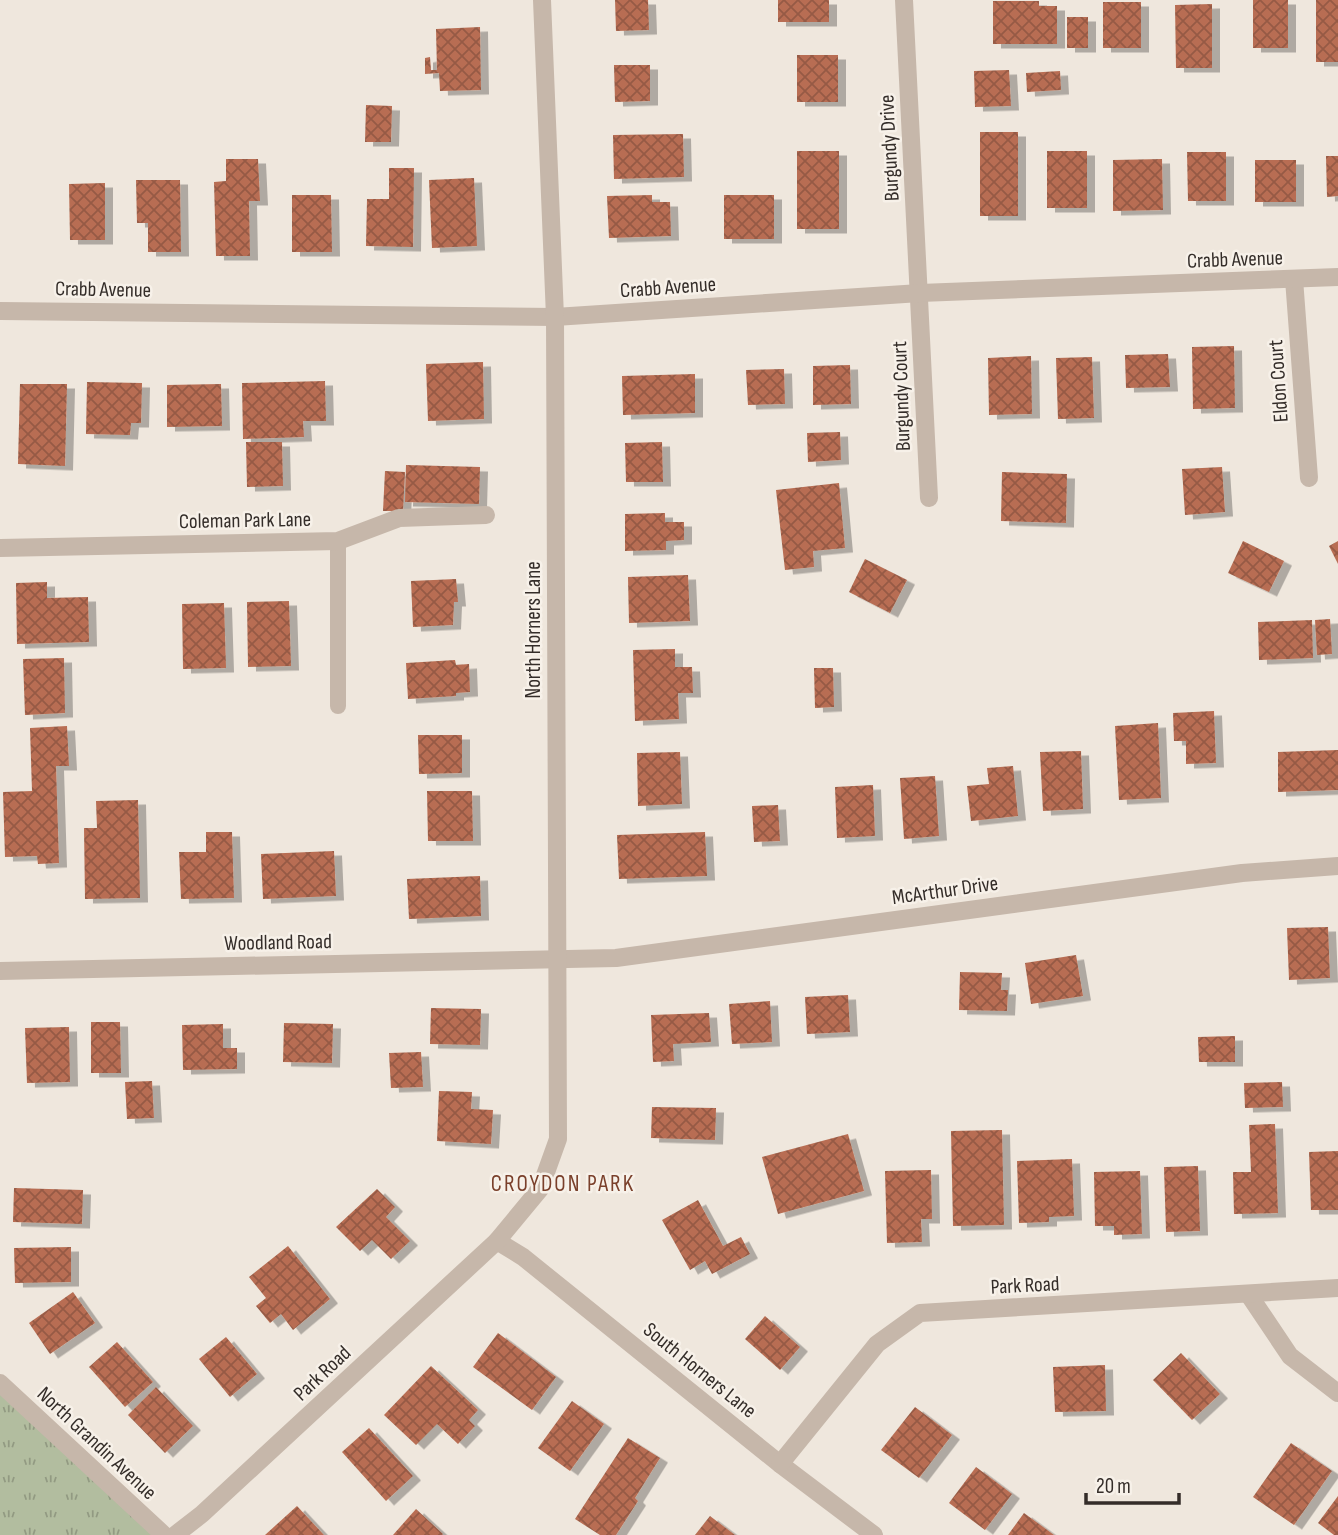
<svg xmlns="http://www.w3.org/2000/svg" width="1338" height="1535" font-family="'Sofia Sans Condensed',sans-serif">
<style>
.park{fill:url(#park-tufts)}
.building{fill:url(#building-cross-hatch);filter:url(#shadow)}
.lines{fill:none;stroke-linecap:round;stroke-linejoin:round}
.service{stroke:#c6b7aa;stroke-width:16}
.minor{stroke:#c6b7aa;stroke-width:18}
.tertiary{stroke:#c6b7aa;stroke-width:18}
.labels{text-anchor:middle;stroke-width:5;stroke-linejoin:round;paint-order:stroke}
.street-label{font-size:21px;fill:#342d29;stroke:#f7f1e9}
.neighbourhood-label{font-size:23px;letter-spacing:2px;fill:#7a402b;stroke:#f7f1e9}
</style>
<defs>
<pattern id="park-tufts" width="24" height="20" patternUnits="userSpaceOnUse" patternTransform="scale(1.75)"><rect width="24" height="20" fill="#b2bd9f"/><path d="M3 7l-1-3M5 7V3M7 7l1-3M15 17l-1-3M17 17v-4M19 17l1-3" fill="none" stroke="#929a82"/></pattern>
<pattern id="building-cross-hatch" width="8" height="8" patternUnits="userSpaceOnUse" patternTransform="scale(1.75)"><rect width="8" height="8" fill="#b86d52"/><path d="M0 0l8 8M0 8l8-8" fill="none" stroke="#965a44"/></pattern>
<filter id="shadow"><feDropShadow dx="8" dy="4.5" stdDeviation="0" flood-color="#0004"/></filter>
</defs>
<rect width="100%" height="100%" fill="#efe7dd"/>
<polygon class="park" points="0,1383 164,1535 0,1535"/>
<g class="building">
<polygon points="615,0 648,0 649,30 616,31"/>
<rect x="778" y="0" width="51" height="22"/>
<rect x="1253" y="0" width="35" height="48"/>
<rect x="1316" y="0" width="22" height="62"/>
<polygon points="993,1 1039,1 1039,6 1057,6 1057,44 993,44"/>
<rect x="1103" y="2" width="38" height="46"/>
<polygon points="1212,4 1212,68 1176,68 1175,5"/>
<rect x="1067" y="17" width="21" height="31"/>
<polygon points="480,27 481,90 440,91 439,73 425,74 425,58 430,57 431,70 437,70 436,29"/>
<rect x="797" y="55" width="41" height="47"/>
<polygon points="614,65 650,65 650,101 615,102"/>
<polygon points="1009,70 1011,106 975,107 974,71"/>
<polygon points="1060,71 1061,90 1027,92 1026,73"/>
<polygon points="366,105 392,106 391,142 365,142"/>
<rect x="980" y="132" width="38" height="84"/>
<polygon points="683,134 684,177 614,179 613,135"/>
<rect x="797" y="151" width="42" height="78"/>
<rect x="1047" y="151" width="40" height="57"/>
<polygon points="1187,152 1226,152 1226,201 1188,201"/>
<polygon points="1326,156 1338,156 1338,196 1327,197"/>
<polygon points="226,159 258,159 260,201 249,201 250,256 216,256 214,182 226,181"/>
<polygon points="1162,159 1163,210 1113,211 1113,160"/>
<rect x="1255" y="160" width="41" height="42"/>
<polygon points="389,168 414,168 413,247 366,246 367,199 389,199"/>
<polygon points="474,178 477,246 432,248 429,180"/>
<polygon points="136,180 180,180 181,252 148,252 148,223 137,223"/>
<polygon points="105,183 105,240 70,240 69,184"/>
<polygon points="292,195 331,195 332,252 292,252"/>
<polygon points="652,195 652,202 670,202 671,236 609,238 607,196"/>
<rect x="724" y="195" width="50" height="44"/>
<polygon points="1234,346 1235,408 1193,409 1192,347"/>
<polygon points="1168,354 1170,387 1126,388 1125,355"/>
<polygon points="1031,356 1032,414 989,415 988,358"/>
<polygon points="1092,357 1094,418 1058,419 1056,358"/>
<polygon points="483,362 484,419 428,421 426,364"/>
<polygon points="850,365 851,404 813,405 813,366"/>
<polygon points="784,369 785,404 748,405 746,370"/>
<polygon points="695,374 695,413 623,415 622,376"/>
<polygon points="325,381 326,421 303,421 304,437 243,439 242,383"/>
<polygon points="87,382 142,383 141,423 131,423 130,435 86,434"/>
<polygon points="20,384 67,384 65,466 18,464"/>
<polygon points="221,384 222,426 167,427 167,385"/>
<polygon points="840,432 841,460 808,462 807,433"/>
<polygon points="246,442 282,442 283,486 247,487"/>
<polygon points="662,442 663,482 626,482 625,443"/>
<polygon points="406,465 480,467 479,504 405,502"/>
<polygon points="1222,467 1225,512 1185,515 1182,469"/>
<polygon points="385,471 405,472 403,511 383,511"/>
<polygon points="1002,472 1067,474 1066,523 1001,521"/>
<polygon points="839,483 845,548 813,551 814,567 785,570 776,490"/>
<polygon points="665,513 665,522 684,522 684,540 666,541 666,550 625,551 625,514"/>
<polygon points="1243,541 1284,561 1269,592 1228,573"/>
<polygon points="1338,541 1338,564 1329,546"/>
<polygon points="865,559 907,580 890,613 849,592"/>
<polygon points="688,575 690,621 629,623 628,577"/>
<polygon points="456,579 458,602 454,602 453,625 413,627 411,581"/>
<polygon points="47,582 47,598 88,597 89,642 17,644 16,583"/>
<polygon points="289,601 291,666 248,667 247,602"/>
<polygon points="224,603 226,668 183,669 182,604"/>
<polygon points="1330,619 1332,654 1317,655 1315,620"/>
<polygon points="1312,620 1313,658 1259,660 1258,622"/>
<polygon points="675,649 675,667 692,667 693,693 678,693 679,719 635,721 633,650"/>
<polygon points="64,658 65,713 25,715 23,659"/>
<polygon points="455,660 456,665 469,664 470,692 456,693 456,696 408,699 406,663"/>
<polygon points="814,668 833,668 834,707 815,708"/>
<polygon points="1214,711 1216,763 1186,764 1186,741 1174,741 1173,713"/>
<polygon points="1158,723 1161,798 1119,800 1115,726"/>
<polygon points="67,726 69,766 56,766 59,863 38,864 37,856 5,857 3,792 32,791 30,728"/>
<polygon points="418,735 462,735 462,773 419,774"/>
<polygon points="1338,750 1338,790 1278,792 1278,752"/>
<polygon points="1081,751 1083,809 1043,811 1040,752"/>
<polygon points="680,752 682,804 638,806 637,753"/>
<polygon points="1013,766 1018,816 971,821 967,786 989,784 987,768"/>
<polygon points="935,776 939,836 904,839 900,778"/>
<polygon points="873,785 875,836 837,838 835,787"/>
<polygon points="427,791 472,791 473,841 428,841"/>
<polygon points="138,800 140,898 85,899 84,828 97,828 96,801"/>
<polygon points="778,805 780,841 754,842 752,806"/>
<polygon points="206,832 232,832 234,898 181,899 179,852 206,852"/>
<polygon points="705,832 707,876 619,879 617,835"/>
<polygon points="334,851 336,896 263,899 261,854"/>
<polygon points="480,876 481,916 409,919 407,879"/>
<polygon points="1328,927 1330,978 1289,980 1287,928"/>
<polygon points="1076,955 1083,996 1031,1004 1025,963"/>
<polygon points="960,972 1002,973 1001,990 1008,990 1007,1011 959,1010"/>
<polygon points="848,995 850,1032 807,1034 805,997"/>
<polygon points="770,1001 772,1042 732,1044 729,1004"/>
<polygon points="431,1008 481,1009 480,1045 430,1044"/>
<polygon points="709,1013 711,1042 673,1044 674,1061 653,1062 651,1015"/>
<polygon points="91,1022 120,1022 121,1073 91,1073"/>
<polygon points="284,1023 333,1024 332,1063 283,1062"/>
<polygon points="223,1024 223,1048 237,1048 237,1069 183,1070 182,1025"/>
<polygon points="69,1027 70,1082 27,1083 25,1028"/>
<polygon points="1235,1036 1235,1062 1199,1062 1198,1037"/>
<polygon points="421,1052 423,1087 391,1088 389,1053"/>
<polygon points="152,1081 154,1118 127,1119 125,1082"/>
<polygon points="1282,1082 1283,1107 1245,1108 1244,1083"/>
<polygon points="439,1091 472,1092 471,1109 493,1110 491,1144 437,1141"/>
<polygon points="652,1107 716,1108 715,1140 651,1138"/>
<polygon points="1275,1124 1278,1213 1234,1214 1233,1172 1251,1172 1249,1125"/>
<polygon points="1002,1130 1004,1225 953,1226 951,1131"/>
<polygon points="848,1134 864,1191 778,1214 762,1157"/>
<polygon points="1338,1151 1338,1210 1311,1210 1309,1152"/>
<polygon points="1072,1159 1074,1216 1049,1217 1049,1222 1019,1223 1017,1161"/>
<polygon points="1198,1166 1200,1231 1166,1232 1164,1167"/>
<polygon points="931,1170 932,1219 921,1219 922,1242 887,1243 885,1171"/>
<polygon points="1140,1171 1142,1234 1114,1235 1114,1226 1095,1226 1094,1172"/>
<polygon points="14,1188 83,1190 82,1224 13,1222"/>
<polygon points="377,1189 395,1207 386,1217 410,1241 391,1259 372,1240 360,1251 336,1227"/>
<polygon points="698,1200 723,1246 741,1237 750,1254 712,1274 705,1261 690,1270 662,1220"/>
<polygon points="288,1246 330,1299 293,1330 281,1314 270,1323 256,1306 266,1298 249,1277"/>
<polygon points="71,1247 71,1282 15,1283 14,1248"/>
<polygon points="73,1292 95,1323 50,1354 29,1323"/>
<polygon points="765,1316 800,1347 780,1370 745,1339"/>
<polygon points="498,1333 556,1377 532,1410 473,1367"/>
<polygon points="226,1337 257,1374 230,1397 199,1359"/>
<polygon points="117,1342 153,1382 125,1407 89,1367"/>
<polygon points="1181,1353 1220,1394 1192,1420 1153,1380"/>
<polygon points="1105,1365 1106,1411 1055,1412 1053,1367"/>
<polygon points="431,1366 478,1410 469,1420 475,1426 458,1444 437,1424 416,1445 384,1415"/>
<polygon points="156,1387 193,1426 165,1453 128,1415"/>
<polygon points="572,1401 604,1424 570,1471 538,1448"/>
<polygon points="915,1407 952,1435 919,1478 881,1450"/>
<polygon points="369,1428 413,1476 386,1501 342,1452"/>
<polygon points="628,1438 660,1458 635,1498 638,1501 616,1535 600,1535 575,1519"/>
<polygon points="1291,1443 1332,1471 1294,1525 1253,1497"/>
<polygon points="976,1467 1012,1494 985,1530 949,1503"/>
<polygon points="1338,1496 1338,1535 1334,1535 1318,1523"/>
<polygon points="297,1506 324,1535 265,1535"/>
<polygon points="416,1509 443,1534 442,1535 393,1535"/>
<polygon points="1024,1513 1054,1535 1008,1535"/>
<polygon points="710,1516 735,1535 695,1535"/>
</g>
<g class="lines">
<polyline class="service" points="338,706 338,541"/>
<g class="minor">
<polyline points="904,0 929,498"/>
<polyline points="1294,279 1309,478"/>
<polyline points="0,311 555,317 920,293 1338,277"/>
<polyline points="0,548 338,541 399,518 486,515"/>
<polyline points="0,971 616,958 1242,873 1338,866"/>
<polyline points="497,1241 523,1257 780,1464 874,1535"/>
<polyline points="1249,1295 1290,1356 1338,1393"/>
<polyline points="0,1383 164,1535"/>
<polyline points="780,1464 877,1344 920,1313 1338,1288"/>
</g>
<polyline class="tertiary" points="175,1535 202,1514 497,1241 540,1189 558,1139 555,317 542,0"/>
</g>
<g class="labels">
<g class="street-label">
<text transform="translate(889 148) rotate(-93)" y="7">Burgundy Drive</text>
<text transform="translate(1235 259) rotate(-2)" y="7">Crabb Avenue</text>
<text transform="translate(668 287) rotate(-4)" y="7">Crabb Avenue</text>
<text transform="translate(103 289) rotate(1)" y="7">Crabb Avenue</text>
<text transform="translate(1278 381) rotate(-94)" y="7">Eldon Court</text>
<text transform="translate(901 396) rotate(-92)" y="7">Burgundy Court</text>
<text transform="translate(245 520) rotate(-1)" y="7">Coleman Park Lane</text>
<text transform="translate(533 630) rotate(-90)" y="7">North Horners Lane</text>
<text transform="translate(945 890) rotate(-8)" y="7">McArthur Drive</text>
<text transform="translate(278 942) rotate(-1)" y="7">Woodland Road</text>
<text transform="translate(1025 1285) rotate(-3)" y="7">Park Road</text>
<text transform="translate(700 1370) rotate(39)" y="7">South Horners Lane</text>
<text transform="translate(322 1373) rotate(-43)" y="7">Park Road</text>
<text transform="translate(97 1443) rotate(43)" y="7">North Grandin Avenue</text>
</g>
<g class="neighbourhood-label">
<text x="563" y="1191">CROYDON PARK</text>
</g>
</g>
<path d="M1086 1493v10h93v-10" fill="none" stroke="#342d29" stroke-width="3.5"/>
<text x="1096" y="1493" font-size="21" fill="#342d29" stroke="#f7f1e9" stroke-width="5" paint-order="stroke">20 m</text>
</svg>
